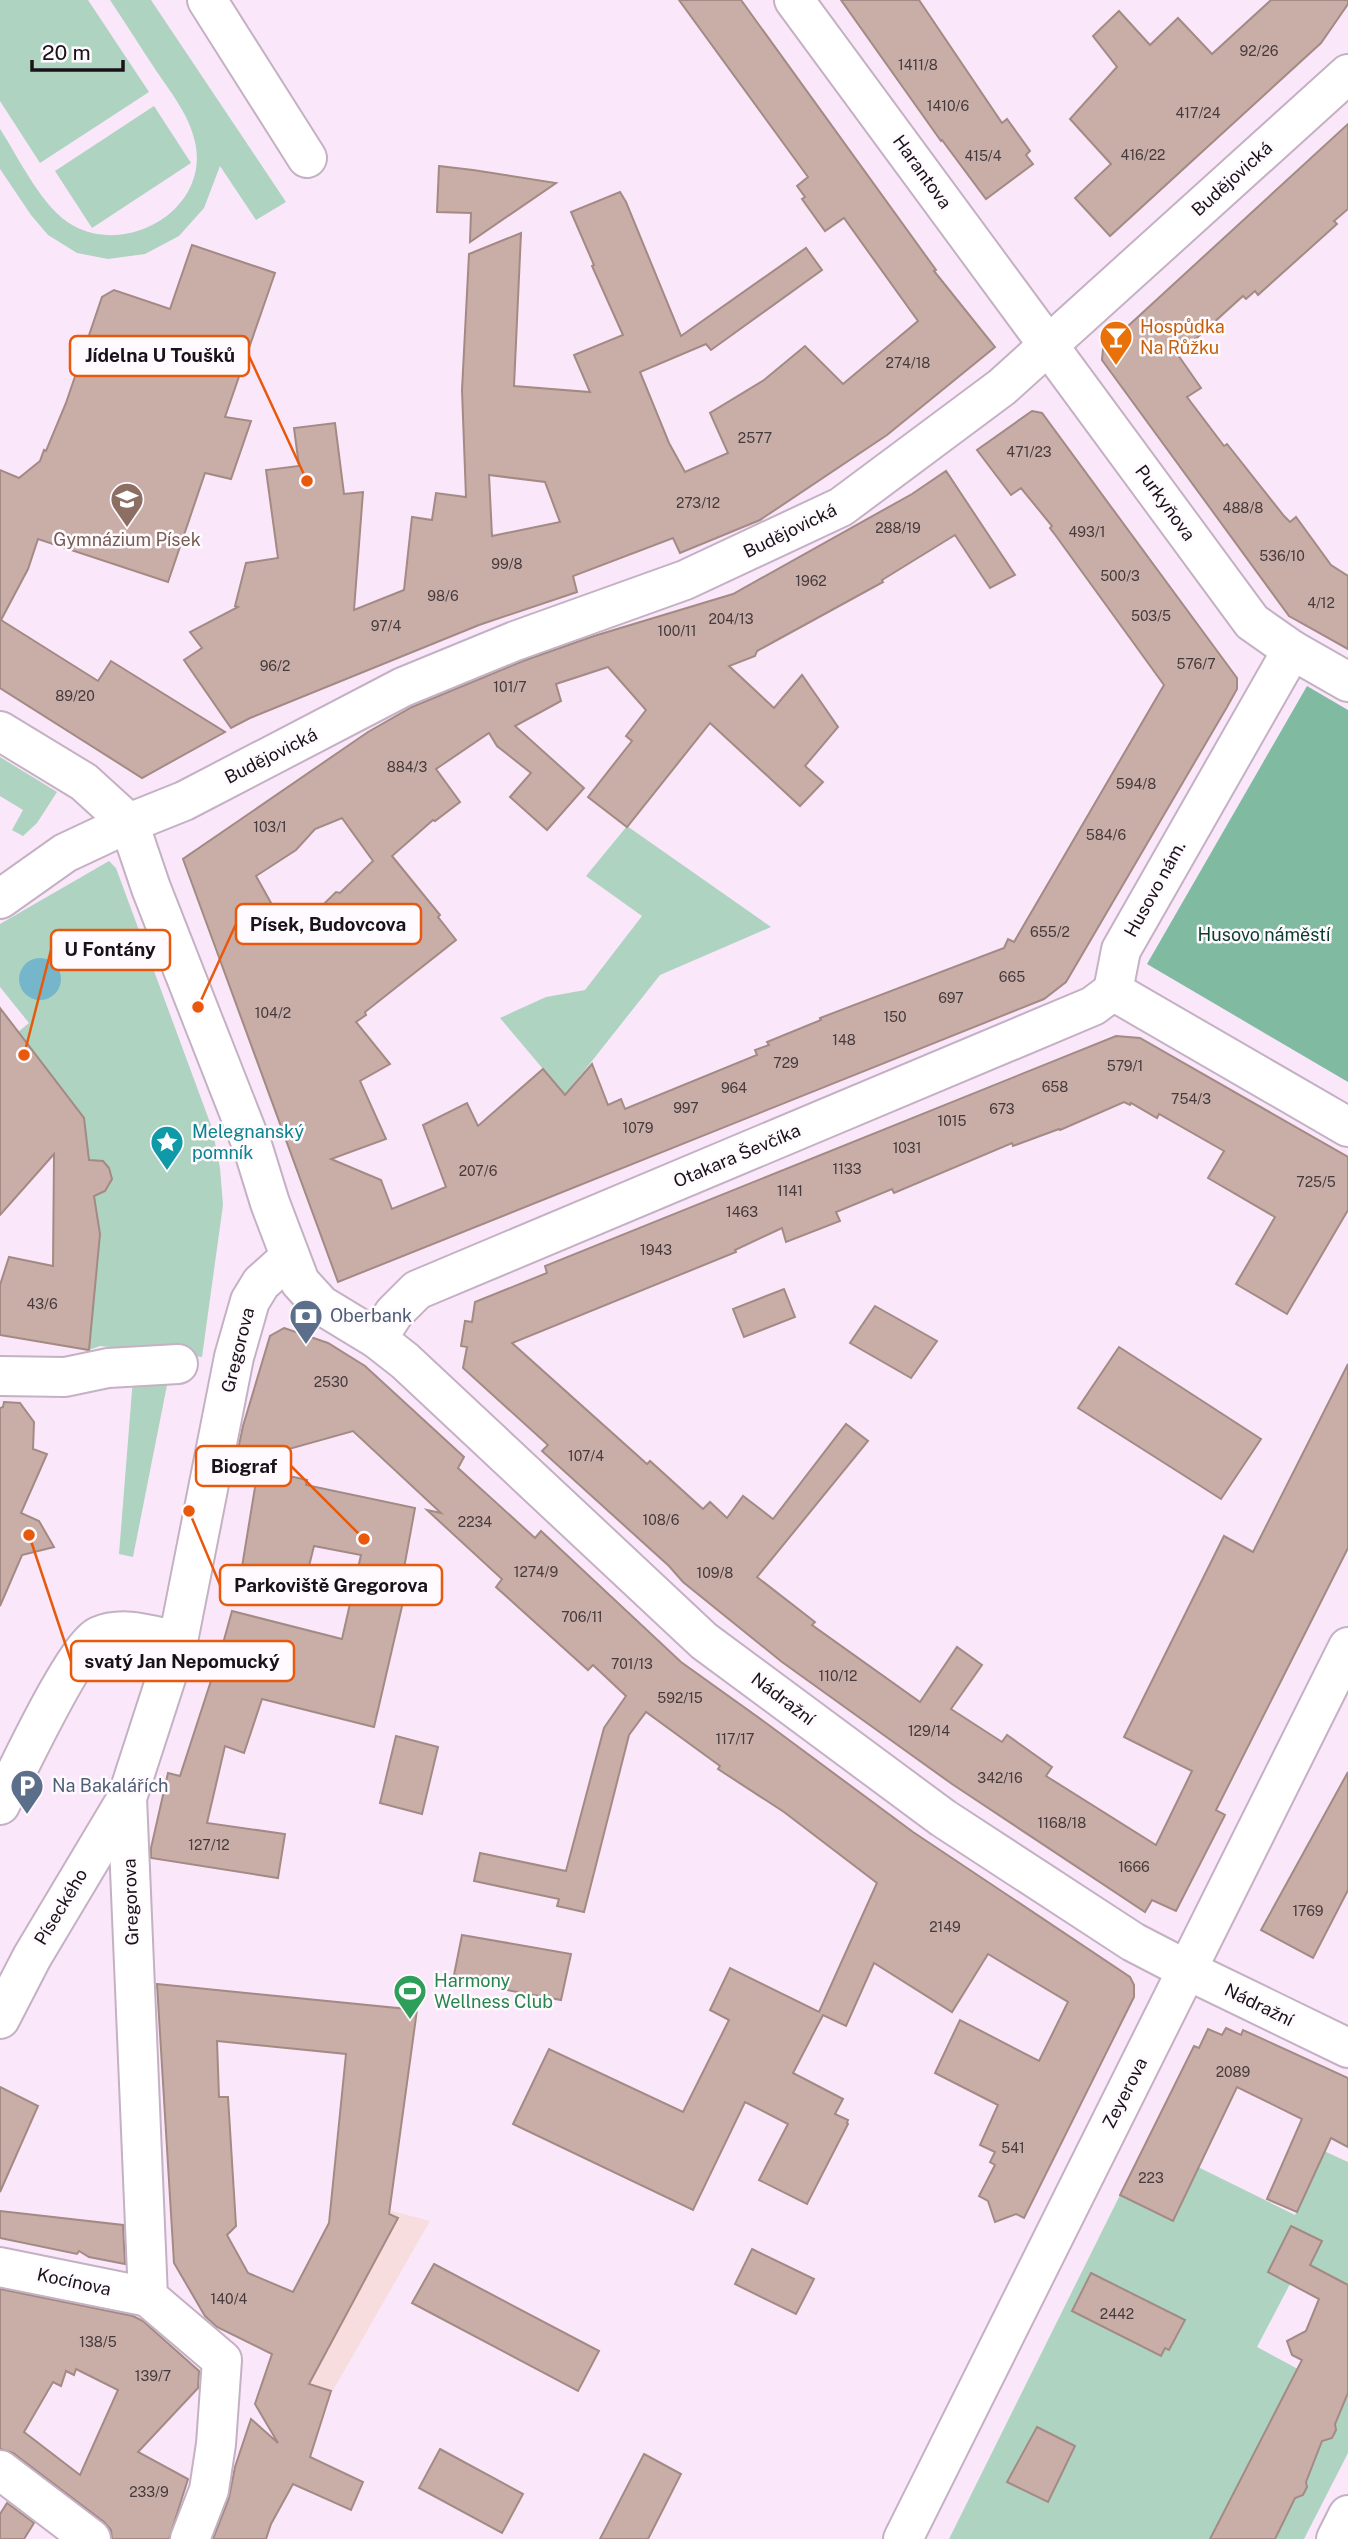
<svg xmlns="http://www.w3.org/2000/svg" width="1348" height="2539" font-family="'Public Sans',sans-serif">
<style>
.industrial{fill:#f8ddde}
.green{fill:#aed3c1}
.forest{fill:#80baa0}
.water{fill:#76b6cb}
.building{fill:#c9aea8;stroke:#a38a84;stroke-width:2;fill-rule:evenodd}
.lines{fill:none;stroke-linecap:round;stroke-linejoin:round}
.minor-casing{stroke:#c4b1c3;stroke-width:42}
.minor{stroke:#fff;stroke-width:38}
.labels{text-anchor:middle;stroke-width:5;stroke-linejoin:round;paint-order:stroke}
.number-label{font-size:14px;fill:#453a3d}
.street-label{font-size:18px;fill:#191319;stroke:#fefafe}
.food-label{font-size:18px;fill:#c56008;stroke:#fefafe;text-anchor:start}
.education-label{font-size:18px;fill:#785e54;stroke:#fefafe}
.park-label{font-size:18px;fill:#093c2a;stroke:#fefafe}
.culture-label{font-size:18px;fill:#0d838f;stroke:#fefafe;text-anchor:start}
.service-label{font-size:18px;fill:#4e5e75;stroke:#fefafe;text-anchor:start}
.leisure-label{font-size:18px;fill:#27864d;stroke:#fefafe;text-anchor:start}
.leader{fill:none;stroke:#e8590c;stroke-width:2.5}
.callout-dot{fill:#e8590c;stroke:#fefafe;stroke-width:2.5}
.callout{fill:#fefafe;stroke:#e8590c;stroke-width:2.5}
.callout-label{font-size:19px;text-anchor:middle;font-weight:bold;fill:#191319}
</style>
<rect width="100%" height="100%" fill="#fbe7fa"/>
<polygon class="industrial" points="388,2210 430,2221 332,2392 268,2369 274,2353 262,2350 277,2318"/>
<g class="green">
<polygon points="0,0 88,0 149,92 40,163 0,101"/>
<path d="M 110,0 L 151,0 L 286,202 L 256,220 L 220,166 L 204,208 L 179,236 L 145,254 L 108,259 L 77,253 L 48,235 L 31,215 L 0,169 L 0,129 C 19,158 43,210 74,226 C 130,256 210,208 195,142 C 189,115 172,94 157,72 C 141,48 126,24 110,0 Z"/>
<polygon points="154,106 191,163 92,228 55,171"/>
<polygon points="0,757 57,792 37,823 23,836 12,830 23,810 0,796"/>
<polygon points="627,826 771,927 660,975 565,1095 500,1018 546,997 585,990 642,916 586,876"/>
<path d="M 109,861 L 116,868 L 212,1128 L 220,1168 L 223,1205 L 202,1357 L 100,1346 L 89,1350 L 100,1234 L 94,1196 L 105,1191 L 112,1178 C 108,1164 104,1161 89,1160 L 18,1032 L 29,1023 L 0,987 L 0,924 Z"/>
<polygon points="169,1375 133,1557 119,1554 133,1378"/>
<polygon points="1324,2151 1348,2162 1348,2285 1310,2265 1321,2241 1291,2226 1268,2272 1290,2284 1257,2347 1348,2396 1348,2453 1304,2539 949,2539 1120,2195 1172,2220 1198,2167 1295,2215"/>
</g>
<polygon class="forest" points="1307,686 1348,710 1348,1082 1147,964"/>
<circle class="water" cx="40" cy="979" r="21"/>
<g class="building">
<path d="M 679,0 L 741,0 L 936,270 L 934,271 L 995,347 L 887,435 L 760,520 L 680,553 L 673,538 L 573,576 L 577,592 L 479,625 L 250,718 L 231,728 L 184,660 L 202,648 L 190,632 L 238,607 L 235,606 L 246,563 L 278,558 L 266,470 L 299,466 L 294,428 L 335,423 L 344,494 L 363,492 L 354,610 L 404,590 L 412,517 L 432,520 L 436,493 L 466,497 L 462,390 L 469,254 L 521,233 L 514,386 L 590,392 L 574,355 L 623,335 L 592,266 L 594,265 L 571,212 L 620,192 L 626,202 L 681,336 L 806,248 L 822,270 L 711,350 L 706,344 L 640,372 L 669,443 L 685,472 L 728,453 L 710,413 L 764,380 L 805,346 L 843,384 L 918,321 L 844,218 L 825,231 L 802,199 L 805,197 L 797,186 L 808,177 ZM 489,475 L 545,482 L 560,522 L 492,536 Z"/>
<polygon points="841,0 919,0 1002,123 1007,119 1030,151 1026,155 1033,164 986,199 942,140 941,141"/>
<polygon points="1271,0 1348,0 1348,4 1321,43 1110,236 1075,198 1111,164 1070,119 1117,67 1093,36 1119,11 1150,45 1178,18 1212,54"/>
<polygon points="1348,124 1348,209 1334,221 1337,224 1258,295 1255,291 1246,299 1243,296 1178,355 1201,388 1187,397 1224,446 1227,444 1284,516 1290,522 1296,517 1331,565 1348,576 1348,649 1289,616 1102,360 1103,349"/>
<polygon points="439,166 473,170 556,183 470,242 471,213 437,212"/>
<polygon points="192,245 275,273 225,417 251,421 231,479 205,473 168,582 38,539 28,569 1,620 98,681 111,661 225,732 142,778 0,688 0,470 19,478 40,461 44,450 46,451 66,403 102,297 114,290 170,309"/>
<path d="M 1032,411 L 1042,413 L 1237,678 L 1237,689 L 1227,707 L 1066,982 L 1044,999 L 338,1282 L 183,859 L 368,732 L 412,707 L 523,661 L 594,636 L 733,594 L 912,494 L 946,471 L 1015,575 L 990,588 L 955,535 L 882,580 L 883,582 L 757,651 L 755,656 L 729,666 L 774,708 L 802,675 L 838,727 L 805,766 L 823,782 L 800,806 L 710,723 L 627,827 L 588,797 L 632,741 L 626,736 L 646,710 L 608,667 L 556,684 L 561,701 L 515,726 L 584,788 L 547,830 L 510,797 L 531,773 L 497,746 L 489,733 L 436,769 L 460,802 L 435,821 L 433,820 L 392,856 L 440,915 L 438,917 L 456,940 L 365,1012 L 366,1015 L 356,1022 L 390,1064 L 360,1081 L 386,1139 L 331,1159 L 381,1180 L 392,1209 L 446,1187 L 423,1125 L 467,1103 L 478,1126 L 543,1069 L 565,1095 L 592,1064 L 608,1105 L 621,1099 L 625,1109 L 757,1055 L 755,1050 L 769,1045 L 767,1042 L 821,1020 L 820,1018 L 1004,948 L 1008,939 L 1014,942 L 1164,685 L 1056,536 L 1050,528 L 1052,526 L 1021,488 L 1011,495 L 977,450 ZM 342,818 L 373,861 L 340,893 L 336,892 L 290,937 L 256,876 L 296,850 L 315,829 Z"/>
<polygon points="0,1008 84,1118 89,1160 103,1161 109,1168 112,1179 105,1191 94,1196 100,1234 89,1350 0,1335 0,1285 9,1257 53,1266 54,1154 0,1215"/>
<polygon points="1116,1036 1140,1038 1348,1157 1348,1210 1287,1314 1236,1284 1275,1217 1208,1178 1224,1151 1159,1114 1157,1118 1131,1103 1130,1105 1124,1102 1060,1130 1059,1129 1013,1146 1012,1143 894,1193 892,1189 836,1212 840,1221 786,1242 782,1228 735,1250 736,1252 512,1343 647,1464 650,1461 703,1509 710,1502 727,1518 743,1496 773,1519 846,1424 868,1441 757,1577 815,1622 812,1625 920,1702 957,1647 982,1665 951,1709 1002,1742 1007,1735 1052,1767 1046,1776 1156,1845 1192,1771 1124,1737 1224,1536 1253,1552 1348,1364 1348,1548 1216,1810 1225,1815 1176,1911 1152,1900 1145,1912 952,1784 782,1662 683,1582 669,1566 542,1451 548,1445 463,1368 467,1347 461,1346 465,1321 472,1322 475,1302 547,1273 545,1266"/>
<polygon points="784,1289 795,1317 744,1337 733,1309"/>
<polygon points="875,1306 937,1341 911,1378 850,1343"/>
<polygon points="284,1328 328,1343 365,1366 464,1457 458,1468 535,1538 541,1531 681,1662 766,1723 913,1832 1130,1977 1134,1985 1134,1997 1024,2218 1016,2214 995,2222 988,2201 979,2196 995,2165 990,2162 995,2152 980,2145 998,2105 935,2073 960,2020 1039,2061 1068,2002 988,1954 952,2012 874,1963 846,2026 823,2015 793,2073 843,2099 835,2114 848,2120 847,2123 848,2124 807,2204 759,2180 788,2124 745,2102 693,2210 513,2124 549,2049 683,2112 729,2020 710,2010 730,1968 819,2012 877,1883 784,1812 718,1769 720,1766 646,1712 629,1735 584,1912 557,1906 559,1899 474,1881 480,1853 566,1871 604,1728 626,1696 593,1665 588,1670 496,1587 502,1579 427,1510 441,1513 353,1431 235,1464 243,1426 270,1336"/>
<polygon points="1119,1347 1261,1439 1221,1499 1078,1408"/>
<polygon points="4,1402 20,1403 34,1422 33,1449 47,1454 21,1513 39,1521 54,1547 22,1555 0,1606 0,1408 3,1407"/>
<polygon points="258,1469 307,1480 306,1485 415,1508 398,1601 403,1602 374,1727 262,1699 244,1753 225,1746 207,1823 285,1834 278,1878 151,1858 151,1848 168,1773 180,1776 222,1647 232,1611 342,1639 361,1555 314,1546 304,1586 240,1579"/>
<polygon points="396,1736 438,1747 422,1814 380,1803"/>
<polygon points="1348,1772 1348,1890 1313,1958 1261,1930"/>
<polygon points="462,1935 571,1954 561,2000 453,1980"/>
<path d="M 157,1984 L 417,2010 L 389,2214 L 398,2218 L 309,2384 L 331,2391 L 310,2457 L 363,2482 L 351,2510 L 293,2484 L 271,2524 L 266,2539 L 213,2539 L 229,2498 L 235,2467 L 251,2419 L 278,2443 L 255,2404 L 272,2354 L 217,2327 L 205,2316 L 174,2263 ZM 217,2041 L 346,2054 L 329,2223 L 293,2292 L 248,2273 L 227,2235 L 236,2226 L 228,2097 L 219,2097 Z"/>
<polygon points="1226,2028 1241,2035 1243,2030 1348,2078 1348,2147 1331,2138 1297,2212 1267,2199 1302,2119 1237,2087 1173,2221 1120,2195 1194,2046 1199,2048 1208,2029 1222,2035"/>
<polygon points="0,2087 38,2106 0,2192"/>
<polygon points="0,2211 123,2225 125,2264 89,2257 79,2251 77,2254 0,2238"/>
<polygon points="1291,2226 1322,2241 1310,2265 1348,2285 1348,2393 1335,2424 1336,2430 1332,2438 1322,2441 1306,2482 1307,2487 1303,2495 1295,2498 1275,2539 1210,2539 1302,2360 1292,2355 1287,2341 1306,2331 1319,2299 1268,2272"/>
<polygon points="752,2249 814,2279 796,2314 735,2284"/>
<polygon points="434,2264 599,2351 578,2391 412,2303"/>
<polygon points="1091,2273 1185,2320 1169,2350 1165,2348 1161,2356 1072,2311"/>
<path d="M 0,2289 L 133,2316 L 143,2321 L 199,2371 L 198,2388 L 138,2452 L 188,2479 L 169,2539 L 112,2539 L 111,2530 L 104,2522 L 13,2453 L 0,2449 ZM 76,2369 L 118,2390 L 80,2475 L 24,2432 L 53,2382 L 61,2386 L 66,2371 L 74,2375 Z"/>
<polygon points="1037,2427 1075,2446 1048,2502 1007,2482"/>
<polygon points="440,2449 523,2494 502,2533 419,2488"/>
<polygon points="644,2454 681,2474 648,2539 600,2539"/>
<polygon points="7,2503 34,2523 24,2539 0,2539 0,2514"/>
</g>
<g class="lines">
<defs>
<g id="minor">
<polyline points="207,0 307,158"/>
<polyline points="794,0 1252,622 1292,650 1348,682"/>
<polyline points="0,731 84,782 129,823 151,888 253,1148 270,1203 300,1282 321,1305 377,1339 405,1361 704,1641 943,1818 1133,1942 1187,1970 1348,2048"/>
<polyline points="0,899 65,853 129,823 184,801 403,687 515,641 685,580 841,507 1002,387 1348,74"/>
<polyline points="1113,991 1121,950 1292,650"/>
<polyline points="1113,991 1348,1127"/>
<polyline points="377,1339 394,1313 417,1290 1093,1006 1113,991"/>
<polyline points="0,1376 65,1377 108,1368 178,1364"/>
<path d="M 0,1805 C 16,1774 74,1648 99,1636 C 124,1625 153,1636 178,1641"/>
<polyline points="0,2019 32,1957 127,1798"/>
<polyline points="0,2267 148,2297"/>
<polyline points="0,2470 91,2539"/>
<polyline points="190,2539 209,2490 216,2444 222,2360 148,2297 127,1798 178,1641 234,1357 250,1301 261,1283 289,1258"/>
<polyline points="903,2539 1348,1647"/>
<polyline points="1336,2539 1348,2515"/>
</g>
</defs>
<use href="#minor" class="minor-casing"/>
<use href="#minor" class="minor"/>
</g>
<defs>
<symbol id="bar-pin" viewBox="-11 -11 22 30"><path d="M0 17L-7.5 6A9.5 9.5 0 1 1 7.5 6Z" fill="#e8710a" stroke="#fefafe"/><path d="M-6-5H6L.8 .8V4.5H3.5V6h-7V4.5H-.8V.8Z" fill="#fff"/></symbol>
<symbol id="school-pin" viewBox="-11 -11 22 30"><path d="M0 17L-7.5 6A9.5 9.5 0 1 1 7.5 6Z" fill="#8d6e63" stroke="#fefafe"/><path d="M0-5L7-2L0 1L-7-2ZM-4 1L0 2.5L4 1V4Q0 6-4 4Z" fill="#fff"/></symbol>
<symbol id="sight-pin" viewBox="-11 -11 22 30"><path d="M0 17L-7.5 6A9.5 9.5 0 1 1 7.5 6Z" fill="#0f9aa8" stroke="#fefafe"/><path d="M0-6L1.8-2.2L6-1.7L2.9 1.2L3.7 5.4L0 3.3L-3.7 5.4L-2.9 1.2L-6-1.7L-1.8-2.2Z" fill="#fff"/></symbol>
<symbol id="bank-pin" viewBox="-11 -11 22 30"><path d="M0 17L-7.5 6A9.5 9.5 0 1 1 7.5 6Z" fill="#5c6f8a" stroke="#fefafe"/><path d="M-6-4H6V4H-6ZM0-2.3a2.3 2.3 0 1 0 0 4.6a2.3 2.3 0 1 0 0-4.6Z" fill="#fff"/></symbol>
<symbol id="parking-pin" viewBox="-11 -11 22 30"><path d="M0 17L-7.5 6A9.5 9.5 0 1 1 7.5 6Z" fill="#5c6f8a" stroke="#fefafe"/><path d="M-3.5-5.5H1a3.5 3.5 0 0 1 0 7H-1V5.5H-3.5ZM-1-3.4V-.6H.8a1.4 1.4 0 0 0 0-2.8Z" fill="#fff"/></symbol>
<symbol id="stadium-pin" viewBox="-11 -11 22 30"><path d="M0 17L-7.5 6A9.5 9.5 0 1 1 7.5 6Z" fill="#2e9e5b" stroke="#fefafe"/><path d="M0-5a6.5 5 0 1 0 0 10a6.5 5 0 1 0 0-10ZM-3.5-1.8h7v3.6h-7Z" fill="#fff"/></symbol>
</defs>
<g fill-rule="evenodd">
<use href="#bar-pin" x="1097" y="318" width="38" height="52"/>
<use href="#school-pin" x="108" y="480" width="38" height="52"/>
<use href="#sight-pin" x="148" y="1123" width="38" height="52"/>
<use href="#bank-pin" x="287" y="1297" width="38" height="52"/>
<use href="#parking-pin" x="8" y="1767" width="38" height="52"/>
<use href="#stadium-pin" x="391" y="1972" width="38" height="52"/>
</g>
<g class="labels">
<g class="number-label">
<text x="1259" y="56">92/26</text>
<text x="918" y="70">1411/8</text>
<text x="948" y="111">1410/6</text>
<text x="1198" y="118">417/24</text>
<text x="1143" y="160">416/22</text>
<text x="983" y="161">415/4</text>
<text x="908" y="368">274/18</text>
<text x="755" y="443">2577</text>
<text x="1029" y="457">471/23</text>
<text x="698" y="508">273/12</text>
<text x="1243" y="513">488/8</text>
<text x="898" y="533">288/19</text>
<text x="1087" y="537">493/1</text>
<text x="1282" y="561">536/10</text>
<text x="507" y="569">99/8</text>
<text x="1120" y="581">500/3</text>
<text x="811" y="586">1962</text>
<text x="443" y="601">98/6</text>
<text x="1321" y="608">4/12</text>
<text x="1151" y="621">503/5</text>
<text x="731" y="624">204/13</text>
<text x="386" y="631">97/4</text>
<text x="677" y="636">100/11</text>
<text x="1196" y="669">576/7</text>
<text x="275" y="671">96/2</text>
<text x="510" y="692">101/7</text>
<text x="75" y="701">89/20</text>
<text x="407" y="772">884/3</text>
<text x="1136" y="789">594/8</text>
<text x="270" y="832">103/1</text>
<text x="1106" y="840">584/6</text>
<text x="1050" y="937">655/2</text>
<text x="1012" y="982">665</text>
<text x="951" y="1003">697</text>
<text x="273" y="1018">104/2</text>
<text x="895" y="1022">150</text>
<text x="844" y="1045">148</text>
<text x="786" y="1068">729</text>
<text x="1125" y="1071">579/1</text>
<text x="1055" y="1092">658</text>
<text x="734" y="1093">964</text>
<text x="1191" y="1104">754/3</text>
<text x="686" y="1113">997</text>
<text x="1002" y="1114">673</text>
<text x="952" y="1126">1015</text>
<text x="638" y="1133">1079</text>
<text x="907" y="1153">1031</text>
<text x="847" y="1174">1133</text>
<text x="478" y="1176">207/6</text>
<text x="1316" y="1187">725/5</text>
<text x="790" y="1196">1141</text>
<text x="742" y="1217">1463</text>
<text x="656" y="1255">1943</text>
<text x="42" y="1309">43/6</text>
<text x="331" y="1387">2530</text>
<text x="586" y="1461">107/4</text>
<text x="661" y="1525">108/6</text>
<text x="475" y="1527">2234</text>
<text x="536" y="1577">1274/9</text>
<text x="715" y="1578">109/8</text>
<text x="582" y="1622">706/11</text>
<text x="632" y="1669">701/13</text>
<text x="838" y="1681">110/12</text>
<text x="680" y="1703">592/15</text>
<text x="929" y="1736">129/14</text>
<text x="735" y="1744">117/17</text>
<text x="1000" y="1783">342/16</text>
<text x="1062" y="1828">1168/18</text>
<text x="209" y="1850">127/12</text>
<text x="1134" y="1872">1666</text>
<text x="1308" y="1916">1769</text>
<text x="945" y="1932">2149</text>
<text x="1233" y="2077">2089</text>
<text x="1013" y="2153">541</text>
<text x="1151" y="2183">223</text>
<text x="229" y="2304">140/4</text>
<text x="1117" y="2319">2442</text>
<text x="98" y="2347">138/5</text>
<text x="153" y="2381">139/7</text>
<text x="149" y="2497">233/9</text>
</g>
<g class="street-label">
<text transform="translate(922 172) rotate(54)" y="6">Harantova</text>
<text transform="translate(1232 179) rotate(-42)" y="6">Budějovická</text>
<text transform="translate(1165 503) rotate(54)" y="6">Purkyňova</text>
<text transform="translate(790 531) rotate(-26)" y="6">Budějovická</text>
<text transform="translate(271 756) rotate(-27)" y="6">Budějovická</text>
<text transform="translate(1155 889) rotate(-61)" y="6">Husovo nám.</text>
<text transform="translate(737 1156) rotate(-23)" y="6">Otakara Ševčíka</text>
<text transform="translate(238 1350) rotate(-76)" y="6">Gregorova</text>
<text transform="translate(783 1699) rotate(37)" y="6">Nádražní</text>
<text transform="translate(131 1902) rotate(-92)" y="6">Gregorova</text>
<text transform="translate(61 1907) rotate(-59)" y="6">Píseckého</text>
<text transform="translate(1259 2005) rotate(26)" y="6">Nádražní</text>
<text transform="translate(1125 2093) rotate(-63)" y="6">Zeyerova</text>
<text transform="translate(74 2282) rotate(12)" y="6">Kocínova</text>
</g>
<g class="food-label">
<text x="1140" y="333">Hospůdka<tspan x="1140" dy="21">Na Růžku</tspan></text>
</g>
<g class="education-label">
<text x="127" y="546">Gymnázium Písek</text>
</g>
<g class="park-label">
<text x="1264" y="941">Husovo náměstí</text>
</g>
<g class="culture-label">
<text x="192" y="1138">Melegnanský<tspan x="192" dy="21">pomník</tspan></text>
</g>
<g class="service-label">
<text x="330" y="1322">Oberbank</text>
<text x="52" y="1792">Na Bakalářích</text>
</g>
<g class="leisure-label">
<text x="434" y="1987">Harmony<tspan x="434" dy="21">Wellness Club</tspan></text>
</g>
</g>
<path class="leader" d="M307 481L249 356M198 1007L236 924M24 1055L51 950M364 1539L291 1466M189 1511L220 1585M29 1535L71 1661"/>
<g class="callout-dot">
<circle cx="307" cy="481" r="7"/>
<circle cx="198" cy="1007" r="7"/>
<circle cx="24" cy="1055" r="7"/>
<circle cx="364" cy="1539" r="7"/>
<circle cx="189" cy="1511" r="7"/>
<circle cx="29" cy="1535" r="7"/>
</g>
<g class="callout">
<rect x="70" y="336" width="179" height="40" rx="7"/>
<rect x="236" y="904" width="185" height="40" rx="7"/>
<rect x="51" y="930" width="119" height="40" rx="7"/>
<rect x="196" y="1446" width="95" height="40" rx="7"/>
<rect x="220" y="1565" width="222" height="40" rx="7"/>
<rect x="71" y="1641" width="223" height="40" rx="7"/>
</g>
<g class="callout-label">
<text x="160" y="362">Jídelna U Toušků</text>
<text x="328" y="931">Písek, Budovcova</text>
<text x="110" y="956">U Fontány</text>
<text x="244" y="1473">Biograf</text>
<text x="331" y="1592">Parkoviště Gregorova</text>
<text x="182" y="1668">svatý Jan Nepomucký</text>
</g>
<path d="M32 60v10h91v-10" fill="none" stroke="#191319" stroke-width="3.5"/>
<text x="42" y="60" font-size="21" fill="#191319" stroke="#fefafe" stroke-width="5" paint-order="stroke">20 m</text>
</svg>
